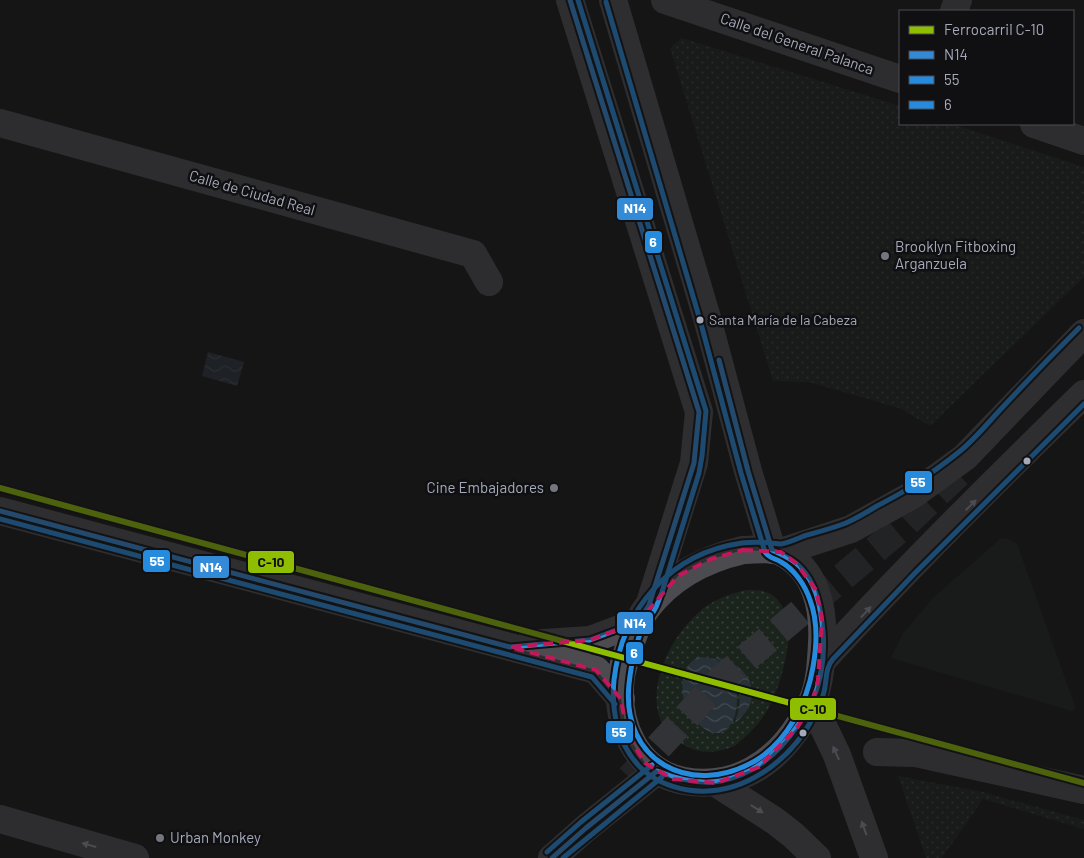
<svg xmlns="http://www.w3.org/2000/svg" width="1084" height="858" font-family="Barlow,sans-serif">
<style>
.park{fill:#1b231d}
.garden{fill:url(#garden-dots)}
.water{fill:url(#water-waves)}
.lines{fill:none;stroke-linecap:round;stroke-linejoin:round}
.major-tunnel{stroke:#323336;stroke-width:28;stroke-dasharray:28 14;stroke-linecap:butt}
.minor{stroke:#494b4f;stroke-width:28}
.major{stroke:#4c4c50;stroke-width:28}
.bus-1-casing{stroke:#100f12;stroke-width:9}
.bus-2-casing{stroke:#100f12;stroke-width:9}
.bus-3-casing{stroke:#100f12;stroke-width:9}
.bus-1{stroke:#338bd7;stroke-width:5}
.bus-2{stroke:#268bdd;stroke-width:5}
.bus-3{stroke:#268bdd;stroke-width:5}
.rail-1-casing{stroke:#100f12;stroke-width:10}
.rail-1{stroke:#8fbe00;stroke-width:6}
.oneway{fill:#8a8e99}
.oneway2{fill:#898e98}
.marked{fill:none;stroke:#c2185b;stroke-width:4;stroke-dasharray:10 6;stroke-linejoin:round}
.poi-dot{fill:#73767f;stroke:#100f12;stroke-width:2}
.bus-dot{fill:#a5aab8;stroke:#100f12;stroke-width:2}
.labels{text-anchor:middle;stroke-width:5;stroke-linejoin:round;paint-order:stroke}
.bus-label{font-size:14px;fill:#a5aab8;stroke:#100f12;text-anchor:start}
.street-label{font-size:15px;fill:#a5aab8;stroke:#100f12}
.poi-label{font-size:15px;fill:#a5aab8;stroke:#100f12;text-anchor:start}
.line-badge{stroke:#100f12;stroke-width:2}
.badge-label{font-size:14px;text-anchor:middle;font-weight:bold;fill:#fff}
.pale-badge-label{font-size:14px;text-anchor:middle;font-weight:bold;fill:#111}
</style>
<defs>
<pattern id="garden-dots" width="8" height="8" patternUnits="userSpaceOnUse" patternTransform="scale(1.25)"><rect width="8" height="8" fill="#1b231d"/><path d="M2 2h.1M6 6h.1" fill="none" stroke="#39403c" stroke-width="1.8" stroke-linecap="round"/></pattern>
<pattern id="water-waves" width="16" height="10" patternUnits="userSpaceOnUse" patternTransform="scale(1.25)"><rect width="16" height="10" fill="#283038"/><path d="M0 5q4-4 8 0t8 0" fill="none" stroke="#444b53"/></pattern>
</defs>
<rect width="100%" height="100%" fill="#151516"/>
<polygon class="park" points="1007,538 1017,544 1076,709 1072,711 891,658 904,632 933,598 1000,539"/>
<g class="garden">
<polygon points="682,38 900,106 900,124 952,124 1084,167 1084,277 930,426 899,408 809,382 773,381 670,48"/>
<path d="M 747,590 C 758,590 768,590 776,598 C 801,621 782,684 768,709 C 762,720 753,730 744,738 C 740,741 736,746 732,747 C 718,753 702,754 688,747 C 631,721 662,645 697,614 C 711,600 729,594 747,590 Z"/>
<polygon points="898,776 983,792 1084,820 1084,829 983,799 942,858 926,858"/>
</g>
<g class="water">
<polygon points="208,352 244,362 237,386 202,376"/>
<path d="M 700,657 C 705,658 711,658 715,659 C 737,669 743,705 731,724 C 718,746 692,723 686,707 C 680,691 680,663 700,657 Z"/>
<path d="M 715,657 C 752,664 766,699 735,723 C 745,695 738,676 715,657 Z"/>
</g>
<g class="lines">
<polyline class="major-tunnel" points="630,778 722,678 900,529 961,471"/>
<g class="minor">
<polyline points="665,0 900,79"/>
<polyline points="954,11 958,0"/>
<polyline points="0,123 473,254 489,282"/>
<polyline points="1034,124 1084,141"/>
<polyline points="877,752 916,753 1084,790"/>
<polyline points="0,819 135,858"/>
</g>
<g class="major">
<polyline points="570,0 699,412 694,463 651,600"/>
<polyline points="613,0 707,318 748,471 772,550"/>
<polyline points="0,511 596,670 621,699"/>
<path d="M 743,550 C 755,550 771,547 781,552 C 816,569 824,608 822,643 C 821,663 820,684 812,702 C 809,709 804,715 801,722 C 775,764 735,790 684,781 C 635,772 615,722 621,676 C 623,665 627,654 630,644 C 635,632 638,620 646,609 C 670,577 704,559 743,550 Z"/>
<polyline points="781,552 851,529 914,494 965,457 1084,333"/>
<polyline points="529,644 590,640 638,622"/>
<path d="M 822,661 C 906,569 995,481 1084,394"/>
<polyline points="812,703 837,755 874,858"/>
<polyline points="716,783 775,821 793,835 817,858"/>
<polyline points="552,858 586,828 657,771"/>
</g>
<defs>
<g id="bus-1">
<polyline points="0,511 510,647 590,640 638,622 649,605 694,463 699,412 570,0"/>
<path d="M 552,858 L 586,828 L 657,771 C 677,779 698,785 720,781 C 754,775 779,753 798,725 C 803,718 809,710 812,702 C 821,681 825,655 823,631 C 821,612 818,590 806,574 C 797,561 785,556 772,550 L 748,471 L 719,360"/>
</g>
<g id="bus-2">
<path d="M 1079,328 C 1052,355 1026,382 1000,410 C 987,424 974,440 959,452 C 944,464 927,476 911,487 C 900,494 888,500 877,506 C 867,512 857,518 846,523 C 833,528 818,532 804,536 C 797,539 788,543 781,544 C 780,544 772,543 771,543 C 761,542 751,542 742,543 C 670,553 622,609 614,680 C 611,710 618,745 640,767 C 653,780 670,787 688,790 C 742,798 791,761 815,714 C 818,707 822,700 824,692 C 827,680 825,668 833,659 L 916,572 L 1084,404"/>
<polyline points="0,519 592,677 615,704"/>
<polyline points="563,858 662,777"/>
</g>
<g id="bus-3">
<path d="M 578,0 L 706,411 L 702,456 L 699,473 L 662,592 C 659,598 658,604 655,609 C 652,615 647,620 644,625 C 636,641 631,666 629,684 C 621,761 690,798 755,761 C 787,742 807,703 813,667 C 817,645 818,621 810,600 C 805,585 794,569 781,562 C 775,558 768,558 765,552 L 741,473 L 700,320 L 606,2"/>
<polyline points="547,852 581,822 652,765"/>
</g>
</defs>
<use href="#bus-1" class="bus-1-casing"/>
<use href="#bus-2" class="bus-2-casing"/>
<use href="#bus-3" class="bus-3-casing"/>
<use href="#bus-1" class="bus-1"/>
<use href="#bus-2" class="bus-2"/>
<use href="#bus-3" class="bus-3"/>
<defs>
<polyline id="rail-1" points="0,488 1084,783"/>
</defs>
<use href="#rail-1" class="rail-1-casing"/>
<use href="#rail-1" class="rail-1"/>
</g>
<defs><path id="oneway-solid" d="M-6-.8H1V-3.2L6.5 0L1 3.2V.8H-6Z" transform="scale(1.25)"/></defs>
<g class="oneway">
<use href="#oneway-solid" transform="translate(971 505) rotate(-45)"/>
<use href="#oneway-solid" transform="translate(866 612) rotate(-47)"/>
<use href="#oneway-solid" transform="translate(836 753) rotate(-114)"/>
<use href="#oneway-solid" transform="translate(757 809) rotate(32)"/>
<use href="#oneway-solid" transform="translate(864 828) rotate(-110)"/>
</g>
<use class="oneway2" href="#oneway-solid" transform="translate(89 845) rotate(-164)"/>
<path d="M0 0H1084V858H0ZM 743,550 L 781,552 L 796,563 L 816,590 L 822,619 L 818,680 L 812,703 L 797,728 L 759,767 L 716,783 L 673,779 L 645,763 L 627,734 L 621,699 L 596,670 L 510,647 L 590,640 L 638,622 L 678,576 L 711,559 Z" fill="#151516" fill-opacity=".55" fill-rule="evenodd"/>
<path class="marked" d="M 743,550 L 781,552 L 796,563 L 816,590 L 822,619 L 818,680 L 812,703 L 797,728 L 759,767 L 716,783 L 673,779 L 645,763 L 627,734 L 621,699 L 596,670 L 510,647 L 590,640 L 638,622 L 678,576 L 711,559 Z"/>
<g class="poi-dot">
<circle cx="885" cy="256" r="5"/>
<circle cx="554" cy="488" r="5"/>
<circle cx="160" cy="838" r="5"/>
</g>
<g class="bus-dot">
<circle cx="700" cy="320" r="4.5"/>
<circle cx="1027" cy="461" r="4.5"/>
<circle cx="803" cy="733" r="4.5"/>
</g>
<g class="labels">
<g class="bus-label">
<text x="709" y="325">Santa María de la Cabeza</text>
</g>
<g class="street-label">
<text transform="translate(797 44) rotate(19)" y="5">Calle del General Palanca</text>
<text transform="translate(252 193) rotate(16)" y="5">Calle de Ciudad Real</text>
</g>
<g class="poi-label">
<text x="895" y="252">Brooklyn Fitboxing<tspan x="895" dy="17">Arganzuela</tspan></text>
<text x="544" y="493" text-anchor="end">Cine Embajadores</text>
<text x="170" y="843">Urban Monkey</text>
</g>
</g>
<g class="line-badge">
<rect x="616" y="197" width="38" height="24" rx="5" fill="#338bd7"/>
<rect x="644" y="230" width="19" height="24" rx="5" fill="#268bdd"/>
<rect x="904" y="470" width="29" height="24" rx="5" fill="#268bdd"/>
<rect x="142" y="549" width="29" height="24" rx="5" fill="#268bdd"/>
<rect x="247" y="550" width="48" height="24" rx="5" fill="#8fbe00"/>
<rect x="192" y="555" width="38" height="24" rx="5" fill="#338bd7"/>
<rect x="616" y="611" width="38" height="24" rx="5" fill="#338bd7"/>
<rect x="625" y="641" width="19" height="24" rx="5" fill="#268bdd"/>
<rect x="789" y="697" width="48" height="24" rx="5" fill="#8fbe00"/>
<rect x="605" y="720" width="29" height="24" rx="5" fill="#268bdd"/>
</g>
<g class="badge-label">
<text x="635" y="213">N14</text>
<text x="653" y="247">6</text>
<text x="918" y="487">55</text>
<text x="157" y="566">55</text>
<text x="211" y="572">N14</text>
<text x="635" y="628">N14</text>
<text x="634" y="658">6</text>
<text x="619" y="737">55</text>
</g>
<g class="pale-badge-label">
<text x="271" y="567">C-10</text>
<text x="813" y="714">C-10</text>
</g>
<rect x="899" y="10" width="175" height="115" fill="#100f12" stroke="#4c4d54"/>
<rect x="909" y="26" width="25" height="8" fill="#8fbe00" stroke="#4c4d54"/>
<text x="944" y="35" font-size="15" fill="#a5aab8">Ferrocarril C-10</text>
<rect x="909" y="51" width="25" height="8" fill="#338bd7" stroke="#4c4d54"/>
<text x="944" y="60" font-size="15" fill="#a5aab8">N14</text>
<rect x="909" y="76" width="25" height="8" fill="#268bdd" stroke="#4c4d54"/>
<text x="944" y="85" font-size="15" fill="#a5aab8">55</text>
<rect x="909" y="101" width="25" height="8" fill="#268bdd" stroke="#4c4d54"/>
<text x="944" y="110" font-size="15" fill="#a5aab8">6</text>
</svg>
